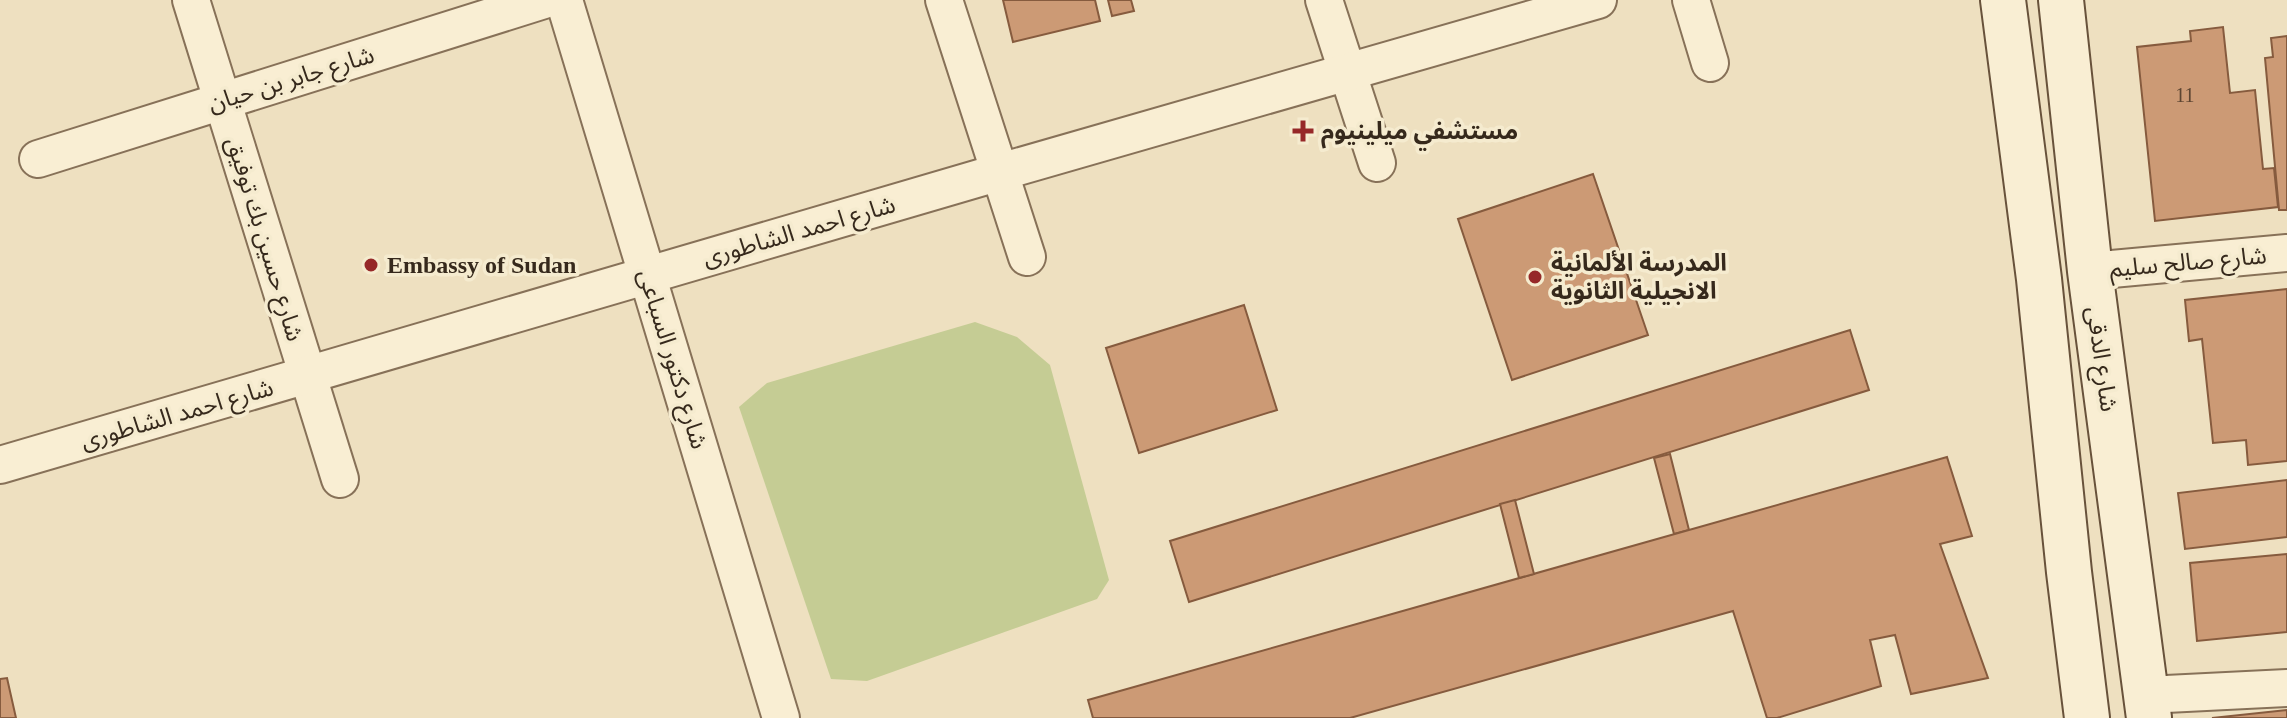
<svg xmlns="http://www.w3.org/2000/svg" width="2287" height="718" font-family="'Times New Roman','Noto Sans Arabic',serif">
<style>
.green{fill:#c5cc94}
.building{fill:#cc9a75;stroke:#865b3e;stroke-width:2}
.lines{fill:none;stroke-linecap:round;stroke-linejoin:round}
.street-casing{stroke:#877158;stroke-width:40}
.secondary-casing{stroke:#68523b;stroke-width:48}
.street{stroke:#f9eed3;stroke-width:36}
.secondary{stroke:#f9eed3;stroke-width:44}
.poi-dot{fill:#962828;stroke:#f5ebcf;stroke-width:3}
.labels{text-anchor:middle;stroke-width:7;stroke-linejoin:round;paint-order:stroke}
.number-label{font-size:20px;fill:#5c4532}
.street-label{font-size:24px;fill:#36291c;stroke:#f5ebcf}
.poi-label{font-size:24px;font-weight:bold;fill:#36291c;stroke:#f5ebcf;text-anchor:start}
</style>
<rect width="100%" height="100%" fill="#eee0c0"/>
<polygon class="green" points="975,322 1017,337 1050,365 1109,580 1097,599 867,681 831,679 739,407 767,383"/>
<g class="building">
<polygon points="1003,0 1095,0 1100,21 1013,42"/>
<polygon points="1108,0 1131,0 1134,11 1112,16"/>
<polygon points="2223,27 2230,93 2255,90 2263,169 2274,168 2278,207 2155,221 2137,47 2191,41 2190,31"/>
<polygon points="2287,36 2287,210 2279,210 2265,58 2273,57 2271,38"/>
<polygon points="1593,174 1648,335 1512,380 1458,219"/>
<polygon points="2287,289 2287,461 2248,465 2246,440 2213,443 2202,339 2189,341 2185,300"/>
<polygon points="1244,305 1277,410 1139,453 1106,348"/>
<polygon points="1850,330 1869,390 1189,602 1170,541"/>
<polygon points="1670,454 1689,530 1674,534 1654,458"/>
<polygon points="1947,457 1972,536 1940,544 1988,678 1911,694 1895,635 1870,640 1881,686 1777,718 1767,718 1733,611 1350,718 1093,718 1088,700"/>
<polygon points="2287,480 2287,537 2185,549 2178,493"/>
<polygon points="1515,500 1534,574 1519,578 1500,504"/>
<polygon points="2287,554 2287,632 2197,641 2190,563"/>
<polygon points="7,678 16,718 0,718 0,679"/>
<polygon points="2287,710 2287,718 2212,718"/>
</g>
<g class="lines">
<defs>
<g id="street">
<polyline points="191,0 340,479"/>
<polyline points="564,0 781,718"/>
<polyline points="944,0 1027,257"/>
<polyline points="1324,0 1377,163"/>
<polyline points="1691,0 1710,63"/>
<polyline points="38,159 544,0"/>
<polyline points="2090,271 2287,253"/>
<polyline points="0,465 1000,172 1598,0"/>
<polyline points="2146,695 2287,688"/>
</g>
<g id="secondary">
<polyline points="2003,0 2039,279 2069,572 2087,718"/>
<polyline points="2061,0 2090,271 2149,718"/>
</g>
</defs>
<use href="#street" class="street-casing"/>
<use href="#secondary" class="secondary-casing"/>
<use href="#street" class="street"/>
<use href="#secondary" class="secondary"/>
</g>
<g class="poi-dot">
<path d="M1299 119h8v8h8v8h-8v8h-8v-8h-8v-8h8z"/>
<circle cx="371" cy="265" r="8"/>
<circle cx="1535" cy="277" r="8"/>
</g>
<g class="labels">
<g class="number-label">
<text x="2185" y="102">11</text>
</g>
<g class="street-label">
<text transform="translate(291 79) rotate(-17)" y="8">شارع جابر بن حيان</text>
<text transform="translate(799 231) rotate(-16)" y="8">شارع احمد الشاطورى</text>
<text transform="translate(265 239) rotate(73)" y="8">شارع حسين بك توفيق</text>
<text transform="translate(2188 262) rotate(-5)" y="8">شارع صالح سليم</text>
<text transform="translate(673 359) rotate(73)" y="8">شارع دكتور السباعى</text>
<text transform="translate(2102 359) rotate(82)" y="8">شارع الدقى</text>
<text transform="translate(177 414) rotate(-16)" y="8">شارع احمد الشاطورى</text>
</g>
<g class="poi-label">
<text x="1321" y="139">مستشفي ميلينيوم</text>
<text x="1551" y="271">المدرسة الألمانية<tspan x="1551" dy="28">الانجيلية الثانوية</tspan></text>
<text x="387" y="273">Embassy of Sudan</text>
</g>
</g>
</svg>
